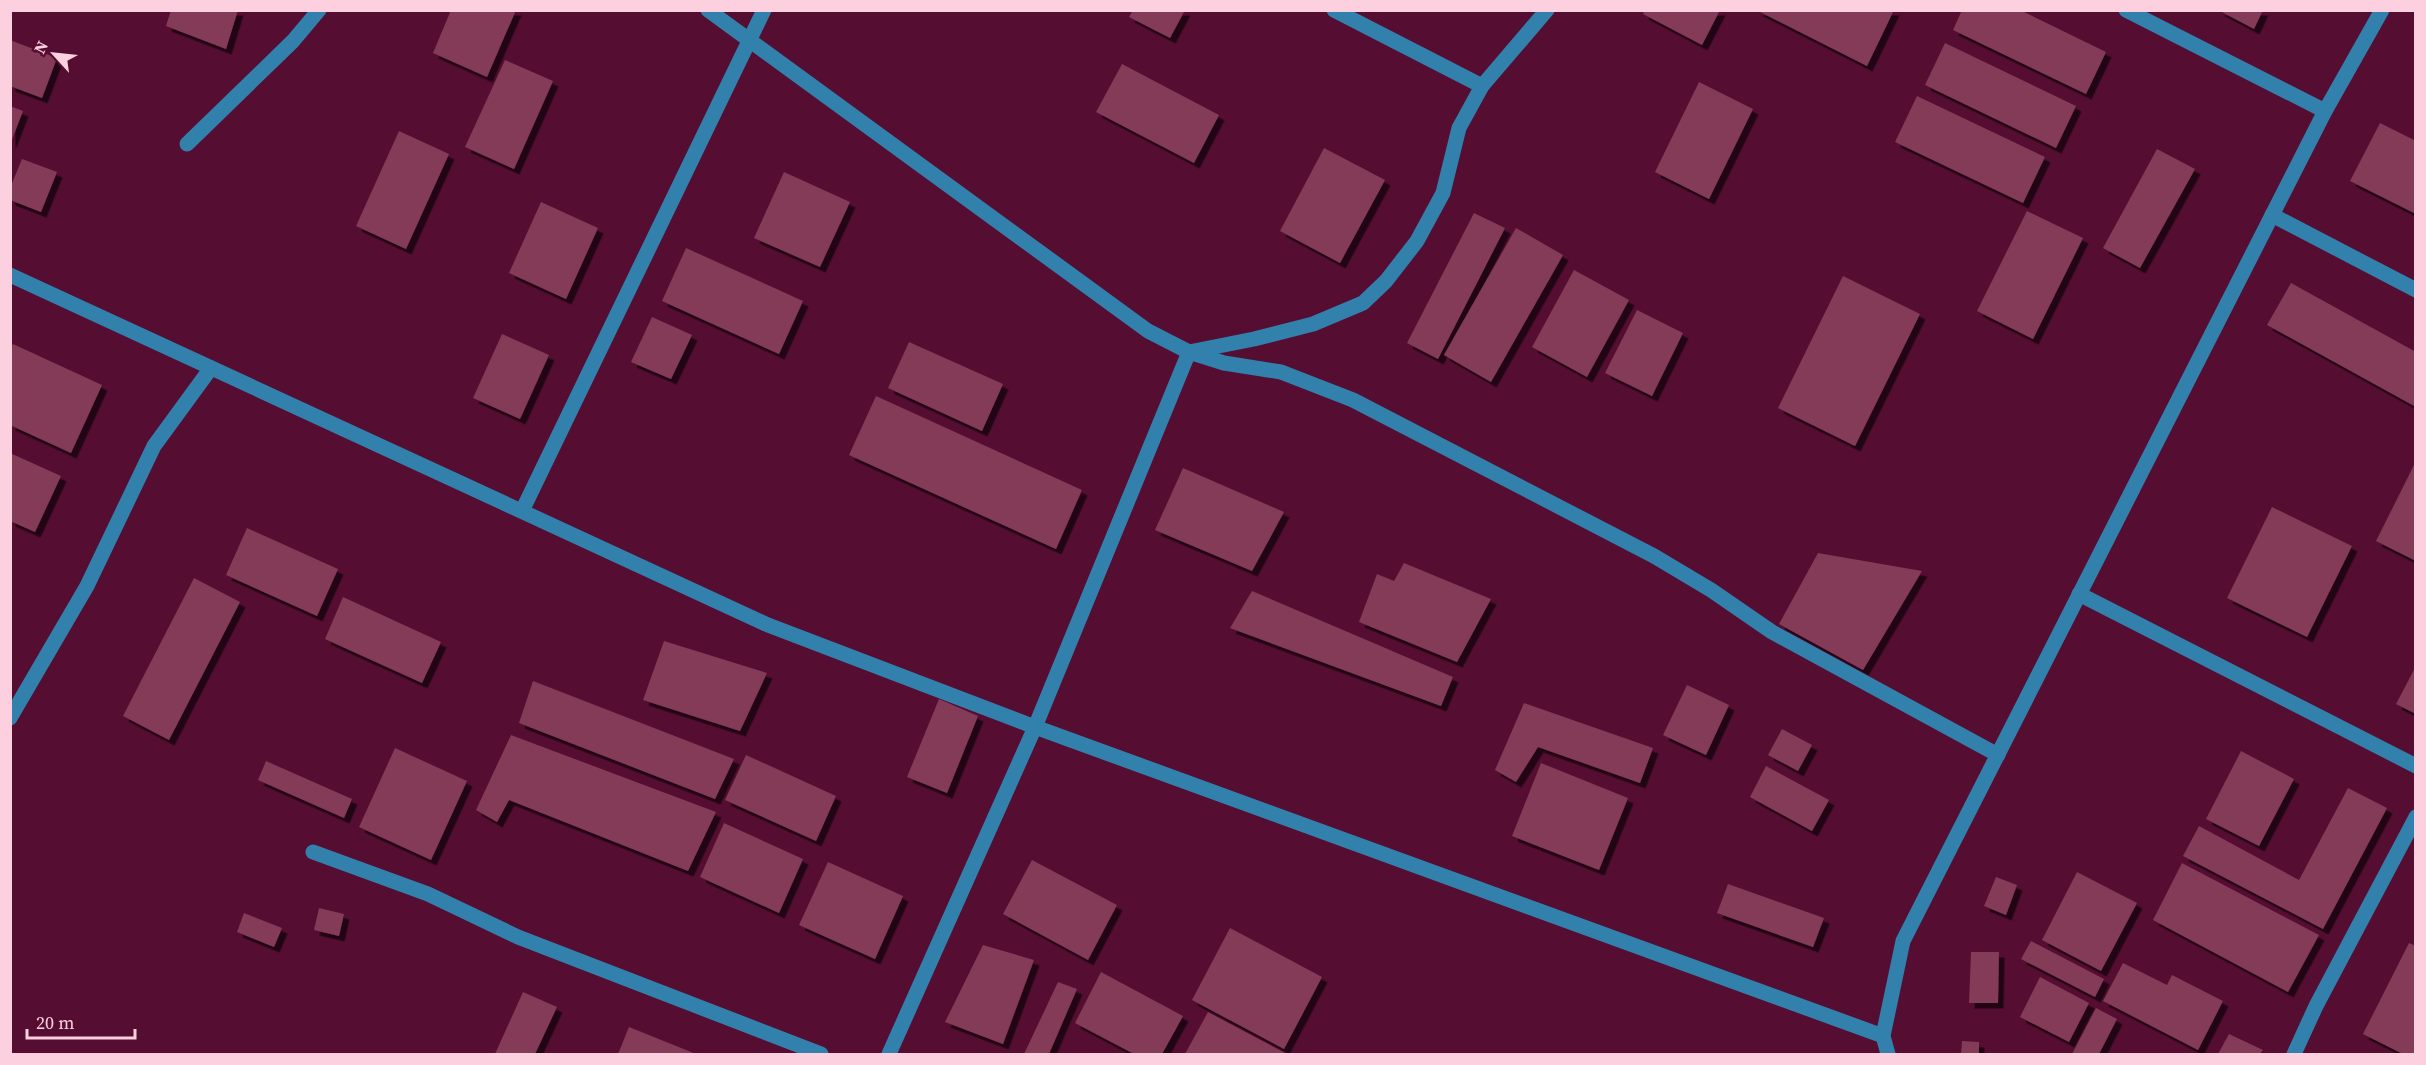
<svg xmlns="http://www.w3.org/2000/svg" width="2426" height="1065" font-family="'Source Serif 4',serif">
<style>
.building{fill:#843a59;filter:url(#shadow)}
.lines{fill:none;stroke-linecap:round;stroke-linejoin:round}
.minor{stroke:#3181ac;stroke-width:15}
</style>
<defs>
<filter id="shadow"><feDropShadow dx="5.5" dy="5.5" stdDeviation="0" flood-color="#0009"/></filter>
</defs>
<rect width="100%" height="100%" fill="#550d31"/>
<g class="building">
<polygon points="171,10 238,10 226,49 166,26"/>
<polygon points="451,10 516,10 487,77 433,53"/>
<polygon points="1133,10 1185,10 1170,38 1129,17"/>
<polygon points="1645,10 1720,10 1702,45 1643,14"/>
<polygon points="1756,10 1894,10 1867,66"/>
<polygon points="1962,10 2020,10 2106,52 2086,94 1953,30"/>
<polygon points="2218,10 2263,10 2254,29"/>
<polygon points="10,40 57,58 42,98 10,86"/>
<polygon points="1945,43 2076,106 2056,148 1925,85"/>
<polygon points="505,60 553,81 514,169 465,147"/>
<polygon points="1122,64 1219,115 1194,163 1096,112"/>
<polygon points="1699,82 1753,109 1709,199 1655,172"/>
<polygon points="1917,96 2045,157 2023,203 1895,142"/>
<polygon points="10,106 23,111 11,142 10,142"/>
<polygon points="2380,123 2416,141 2416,214 2350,181"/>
<polygon points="399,131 449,154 406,249 356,226"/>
<polygon points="1324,148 1385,180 1340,263 1280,231"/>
<polygon points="2157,149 2195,169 2140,268 2103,248"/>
<polygon points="22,159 57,172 41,212 10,200 10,188"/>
<polygon points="784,172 850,202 820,267 754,238"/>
<polygon points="541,202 598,228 566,299 509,273"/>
<polygon points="2027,211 2083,238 2033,339 1977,311"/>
<polygon points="1474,213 1505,228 1438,359 1407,343"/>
<polygon points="1516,228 1563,255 1491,382 1444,355"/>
<polygon points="686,248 803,301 779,354 662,301"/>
<polygon points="1574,270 1629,300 1587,377 1532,347"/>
<polygon points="1843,276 1920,314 1855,446 1778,408"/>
<polygon points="2291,283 2416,352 2416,407 2267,325"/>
<polygon points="1637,310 1683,333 1652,396 1605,373"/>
<polygon points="652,317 692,335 671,379 631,362"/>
<polygon points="502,334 549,355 520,419 473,398"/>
<polygon points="909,342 1003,384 982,431 888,388"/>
<polygon points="13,344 102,385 71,453 10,425 10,350"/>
<polygon points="876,396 1082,490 1056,549 849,455"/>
<polygon points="10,453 61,476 35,532 10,521"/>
<polygon points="2416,461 2416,561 2376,541"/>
<polygon points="1183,468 1284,512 1252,571 1155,530"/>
<polygon points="2272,507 2352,546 2307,637 2227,598"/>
<polygon points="247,528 338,569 317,616 226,575"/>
<polygon points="1818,553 1922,571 1863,670 1779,624"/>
<polygon points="1404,563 1491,599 1457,662 1359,622 1377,574 1394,581"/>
<polygon points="194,578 240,602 169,740 123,716"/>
<polygon points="1252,591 1453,677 1441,706 1230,628"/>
<polygon points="343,597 441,642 422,683 325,639"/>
<polygon points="664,641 767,673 740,731 643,700"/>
<polygon points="2416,666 2416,714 2396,704"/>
<polygon points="533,681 734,759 715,799 519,723"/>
<polygon points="1687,685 1729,705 1706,755 1663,735"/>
<polygon points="939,699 978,716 947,793 907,777"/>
<polygon points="1524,703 1653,748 1640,783 1538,747 1516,782 1495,770"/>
<polygon points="1782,729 1812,745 1798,771 1768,755"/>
<polygon points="511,735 716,812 688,871 509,800 497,822 476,810"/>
<polygon points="395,748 467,781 431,860 359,827"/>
<polygon points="2241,751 2294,779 2259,846 2206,819"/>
<polygon points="746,755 836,796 816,841 725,800"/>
<polygon points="266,761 352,799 344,818 258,780"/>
<polygon points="1541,763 1628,798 1599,870 1512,836"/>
<polygon points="1766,766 1829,800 1812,831 1750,797"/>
<polygon points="2348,788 2387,808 2323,929 2183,856 2199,826 2299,880"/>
<polygon points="724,823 803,859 779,913 700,877"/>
<polygon points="1032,860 1117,905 1088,960 1003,914"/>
<polygon points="828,862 903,896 875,959 799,925"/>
<polygon points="2182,863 2319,935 2288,992 2153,920"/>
<polygon points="2077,872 2137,903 2101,971 2042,940"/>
<polygon points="1996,877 2017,885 2006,915 1984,906"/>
<polygon points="1728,884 1824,918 1813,947 1717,913"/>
<polygon points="319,908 344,914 339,936 314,930"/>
<polygon points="244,913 282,928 274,947 237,932"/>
<polygon points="1230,928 1322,977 1284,1049 1192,1000"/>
<polygon points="2031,941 2104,979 2095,997 2021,959"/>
<polygon points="2409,943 2416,946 2416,1054 2403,1054 2363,1034"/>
<polygon points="983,945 1034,960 1003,1044 945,1022"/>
<polygon points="1971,952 1999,952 1998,1003 1969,1003"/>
<polygon points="2123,963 2167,985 2172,975 2223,1001 2198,1050 2103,1001"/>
<polygon points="1101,972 1183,1016 1162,1054 1134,1054 1075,1023"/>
<polygon points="2040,977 2089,1003 2069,1042 2020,1017"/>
<polygon points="1058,982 1077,989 1049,1054 1024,1054"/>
<polygon points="523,992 557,1007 535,1054 495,1054"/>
<polygon points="2096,1008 2117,1019 2099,1054 2072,1054"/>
<polygon points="1208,1012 1287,1054 1185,1054"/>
<polygon points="629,1027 696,1054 618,1054"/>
<polygon points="2229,1034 2263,1050 2260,1054 2218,1054"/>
<polygon points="1962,1041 1979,1042 1979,1054 1961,1054"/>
</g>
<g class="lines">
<g class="minor">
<polyline points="708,10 1148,331 1189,352 1224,363 1281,372 1353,400 1654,556 1711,590 1772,632 1998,755"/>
<polyline points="1334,10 1482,86"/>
<polyline points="2126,10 2325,111"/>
<polyline points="187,144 293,41 319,10"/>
<polyline points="2272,215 2416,290"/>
<polyline points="10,275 768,625 1035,727 1883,1036"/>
<polyline points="522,511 764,10"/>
<polyline points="2079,594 2416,766"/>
<polyline points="10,718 87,586 154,446 211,368"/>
<polyline points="313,852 428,894 518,937 821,1054"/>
<polyline points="889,1054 1035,727 1189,352 1254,339 1313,324 1363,303 1386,281 1417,241 1443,193 1459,128 1482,86 1547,10"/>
<polyline points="1888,1054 1883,1036 1903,941 2325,111 2382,10"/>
<polyline points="2294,1054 2316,1006 2416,817"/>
</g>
</g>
<rect width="2426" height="1065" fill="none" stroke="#fdd0df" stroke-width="24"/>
<g transform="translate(54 54) rotate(297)" stroke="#550d31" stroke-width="4.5" paint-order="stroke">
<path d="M0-4.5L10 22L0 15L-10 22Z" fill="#fdd0df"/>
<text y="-9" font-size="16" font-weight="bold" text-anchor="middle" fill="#fdd0df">N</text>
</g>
<path d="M27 1029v9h108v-9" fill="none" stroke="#fdd0df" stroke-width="3"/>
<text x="36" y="1029" font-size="18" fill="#fdd0df" stroke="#550d31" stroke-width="4.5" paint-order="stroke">20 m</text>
</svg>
